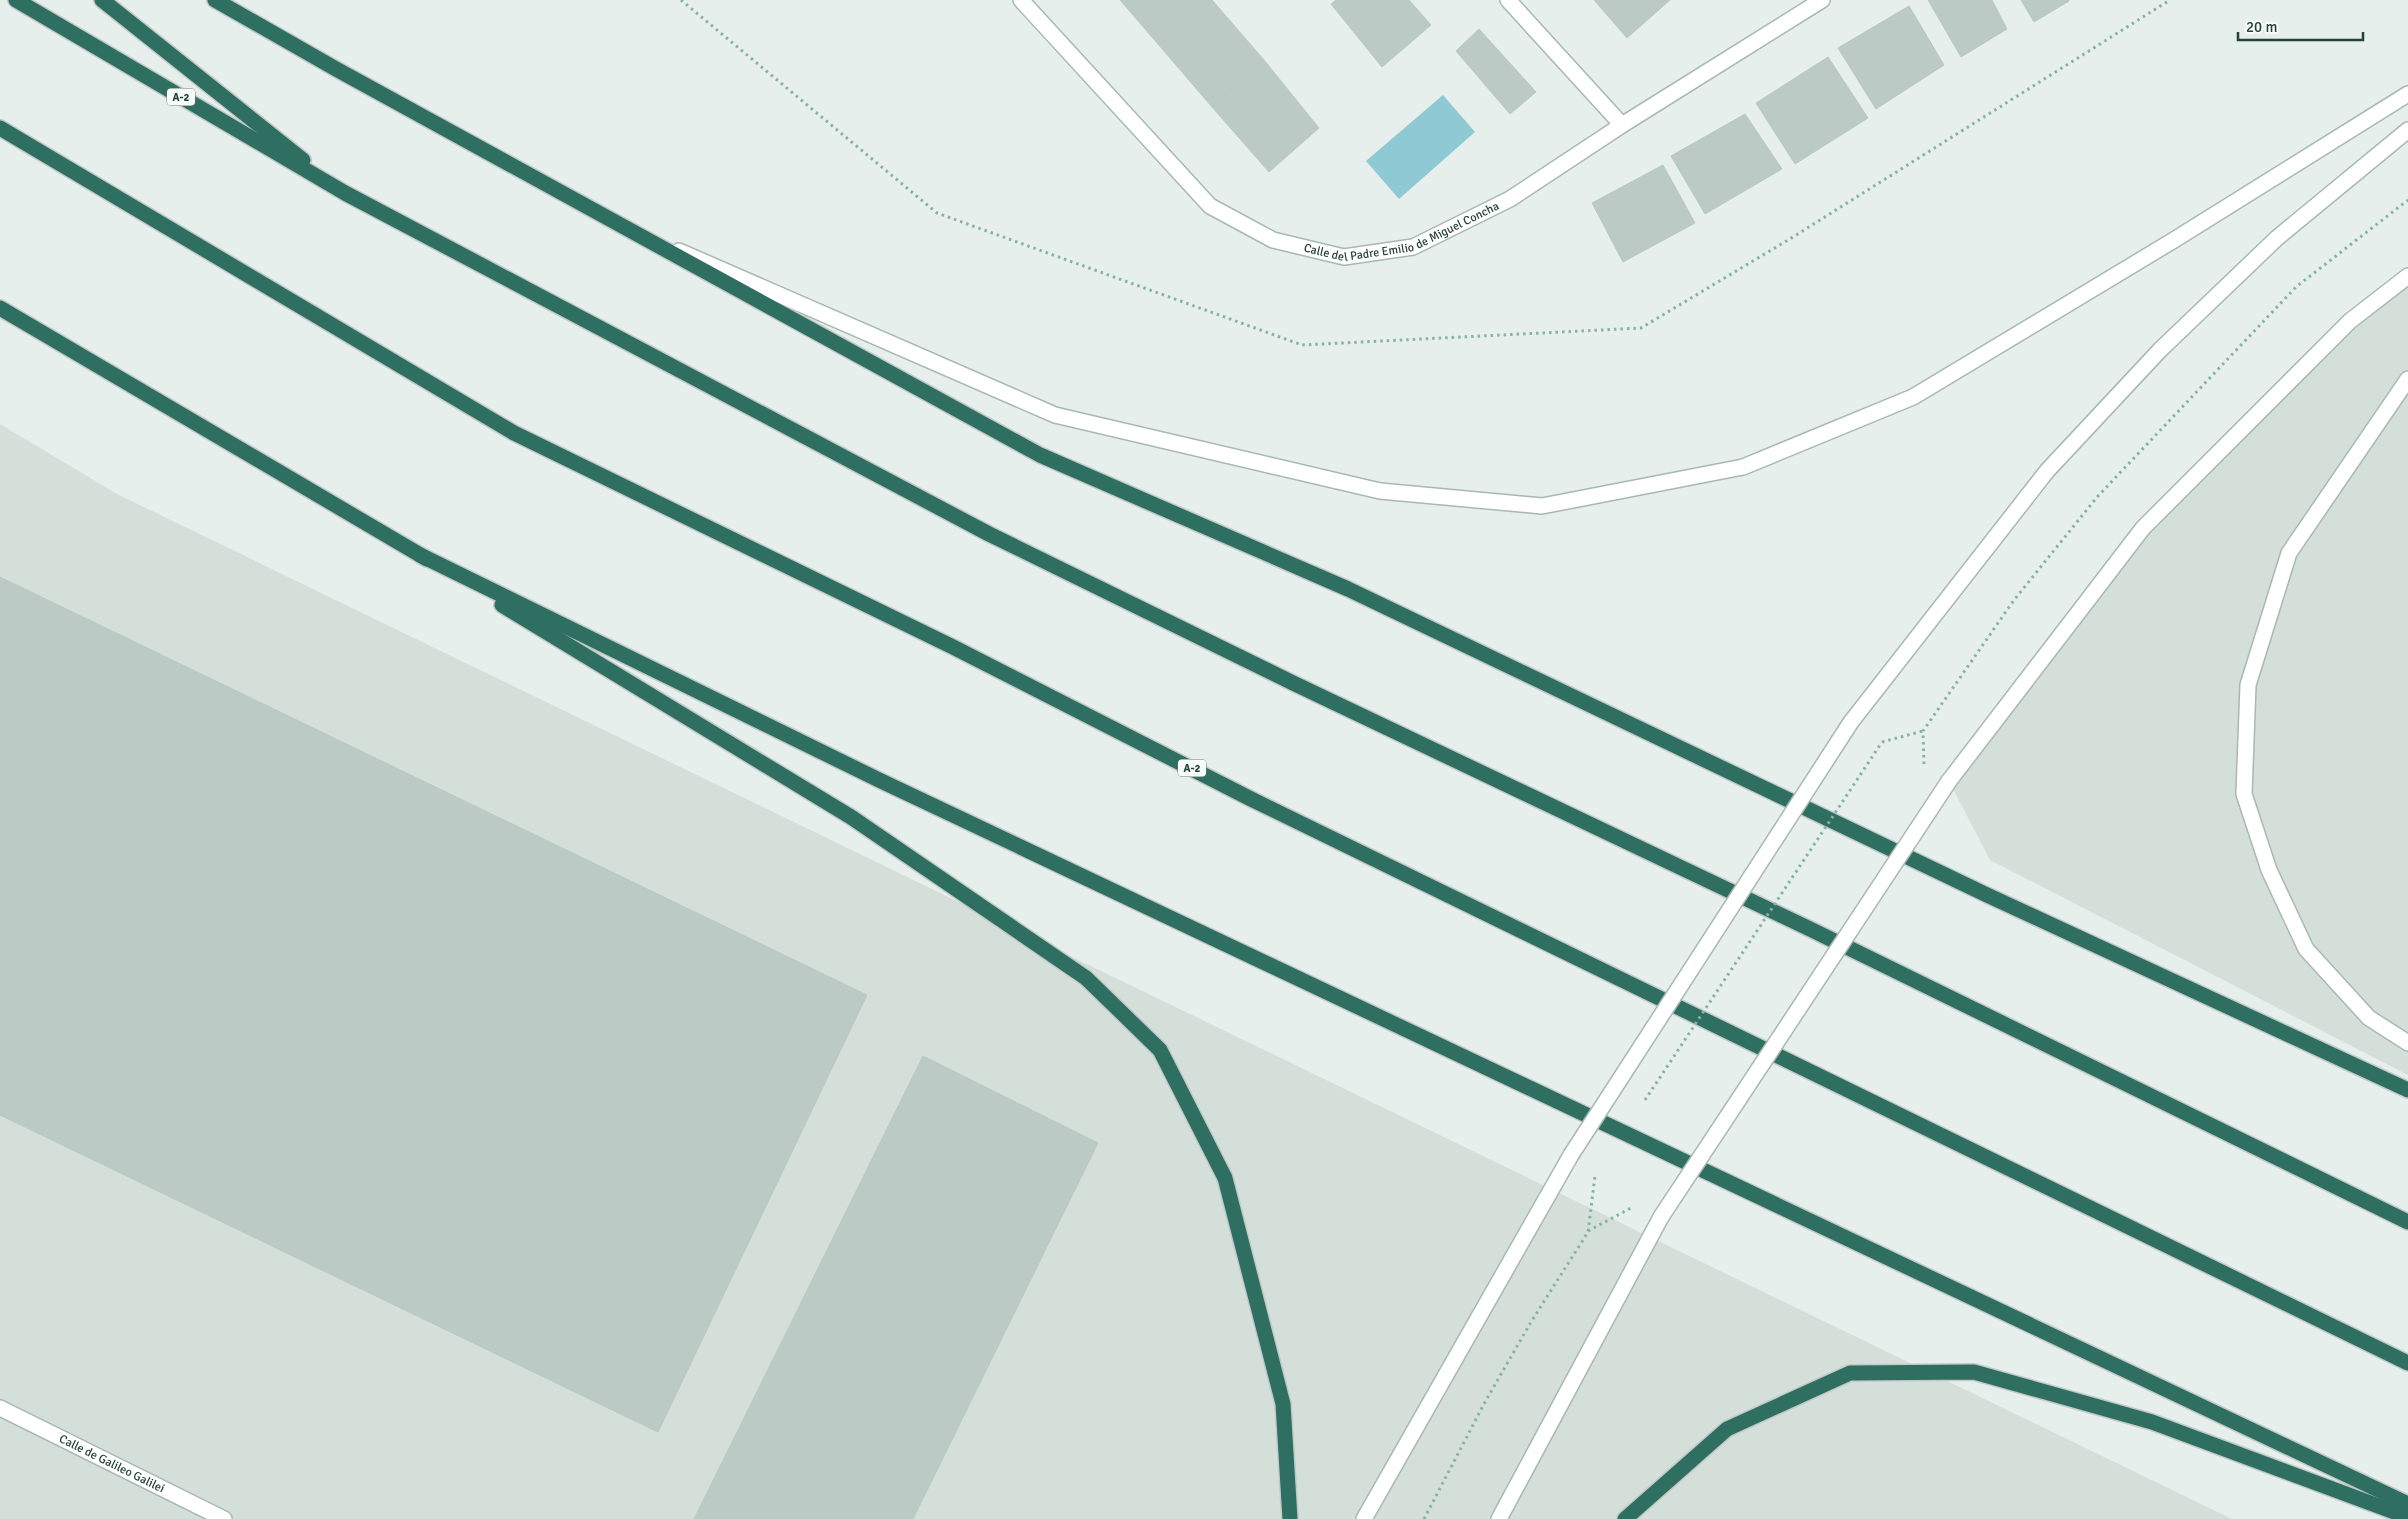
<svg xmlns="http://www.w3.org/2000/svg" width="2408" height="1519" font-family="Signika,sans-serif">
<style>
.built{fill:#d4dfda}
.water{fill:#8ec9d4}
.building{fill:#bbcac4;stroke:#b8c9c2}
.lines{fill:none;stroke-linecap:round;stroke-linejoin:round}
.minor-casing{stroke:#a8b8b2;stroke-width:18}
.highway-casing{stroke:#c2cac8;stroke-width:18}
.path{stroke:#86b3a5;stroke-width:3;stroke-dasharray:2.5 4;stroke-linecap:butt}
.minor{stroke:#fff;stroke-width:15}
.highway{stroke:#2f6f62;stroke-width:15}
.minor-bridge-casing{stroke:#a8b8b2;stroke-width:18;stroke-linecap:butt}
.path-bridge{stroke:#86b3a5;stroke-width:3;stroke-dasharray:2.5 4;stroke-linecap:butt}
.minor-bridge{stroke:#fff;stroke-width:15}
.labels{text-anchor:middle;stroke-width:4;stroke-linejoin:round;paint-order:stroke}
.shield{fill:#f7fbf9;stroke:#637a73;stroke-width:1}
.shield-label{font-size:11px;font-weight:bold;fill:#24423a}
.street-label{font-size:12px;fill:#24423a;stroke:#f7fbf9}
</style>
<rect width="100%" height="100%" fill="#e6efeb"/>
<g class="built">
<polygon points="2408,276 2408,1075 1990,860 1949,781 2143,528"/>
<polygon points="0,424 117,494 2232,1519 0,1519"/>
</g>
<polygon class="water" points="1443,95 1475,132 1399,199 1366,161"/>
<g class="building">
<polygon points="1120,0 1204,0 1158,44"/>
<polygon points="1204,0 1212,0 1264,60 1212,107 1158,44"/>
<polygon points="1336,0 1409,0 1431,25 1382,67 1331,4"/>
<polygon points="1594,0 1670,0 1627,38"/>
<polygon points="1928,0 1992,0 2007,29 1961,57"/>
<polygon points="2021,0 2069,0 2069,1 2034,22"/>
<polygon points="1909,6 1944,65 1876,109 1838,48"/>
<polygon points="1479,29 1536,92 1510,114 1456,51"/>
<polygon points="1828,57 1868,118 1795,164 1756,103"/>
<polygon points="1264,60 1319,128 1269,172 1212,107"/>
<polygon points="1745,114 1782,169 1705,214 1671,156"/>
<polygon points="1663,165 1695,223 1623,262 1592,203"/>
<polygon points="0,577 867,995 658,1432 0,1115"/>
<polygon points="923,1056 1098,1143 913,1519 694,1519"/>
</g>
<g class="lines">
<defs>
<g id="minor">
<path id="s1" d="M 1021,0 L 1210,206 L 1273,240 L 1344,257 L 1413,247 L 1510,199 L 1622,125 L 1822,0"/>
<polyline points="1508,0 1622,125"/>
<polyline points="679,251 1055,415 1380,491 1542,506 1743,467 1913,397 2174,240 2408,94"/>
<polyline points="2408,379 2289,553 2248,685 2244,794 2269,870 2306,949 2369,1018 2408,1043"/>
<polyline points="1851,722 2047,471 2160,350 2277,238 2408,130"/>
<polyline points="1949,781 2143,528 2350,321 2408,276"/>
<path id="s2" d="M 0,1408 L 224,1519"/>
<polyline points="1364,1519 1571,1155"/>
<polyline points="1499,1519 1661,1217"/>
</g>
<g id="highway">
<polyline points="16,0 345,193 989,534 1293,683 1810,929 2408,1222"/>
<polyline points="102,0 303,160"/>
<polyline points="215,0 336,69 1040,455 1348,589 1987,895 2408,1090"/>
<polyline points="0,128 514,433 953,647 1251,799 2408,1363"/>
<polyline points="0,308 427,559"/>
<polyline points="420,555 879,780 2408,1504"/>
<polyline points="502,605 851,817 1086,978 1160,1050 1225,1178 1283,1404 1290,1519"/>
<polyline points="1625,1519 1727,1429 1850,1373 1974,1372 2152,1422 2408,1517"/>
</g>
</defs>
<use href="#minor" class="minor-casing"/>
<use href="#highway" class="highway-casing"/>
<g class="path">
<polyline points="681,0 937,213 1302,345 1641,328 1793,237 2170,0"/>
<polyline points="1882,742 1923,731"/>
<polyline points="1924,764 1923,731 2014,600 2098,496 2296,287 2408,200"/>
<polyline points="1588,1231 1631,1208"/>
<polyline points="1424,1519 1485,1402 1531,1322 1588,1232 1595,1176"/>
</g>
<use href="#minor" class="minor"/>
<use href="#highway" class="highway"/>
<defs>
<g id="minor-bridge">
<polyline points="1571,1155 1851,722"/>
<polyline points="1661,1217 1949,781"/>
</g>
</defs>
<use href="#minor-bridge" class="minor-bridge-casing"/>
<polyline class="path-bridge" points="1645,1100 1882,742"/>
<use href="#minor-bridge" class="minor-bridge"/>
</g>
<g class="labels">
<g class="shield">
<rect x="167" y="88.5" width="28" height="17" rx="4"/>
<rect x="1178" y="759.5" width="28" height="17" rx="4"/>
</g>
<g class="shield-label">
<text x="181" y="101">A-2</text>
<text x="1192" y="772">A-2</text>
</g>
<g class="street-label">
<text dy="4" stroke="none"><textPath href="#s1" startOffset="486">Calle del Padre Emilio de Miguel Concha</textPath></text>
<text dy="4" stroke="none"><textPath href="#s2" startOffset="125">Calle de Galileo Galilei</textPath></text>
</g>
</g>
<path d="M2238 32v8h125v-8" fill="none" stroke="#24423a" stroke-width="2.5"/>
<text x="2246" y="32" font-size="15" fill="#24423a" stroke="#f7fbf9" stroke-width="4" paint-order="stroke">20 m</text>
</svg>
